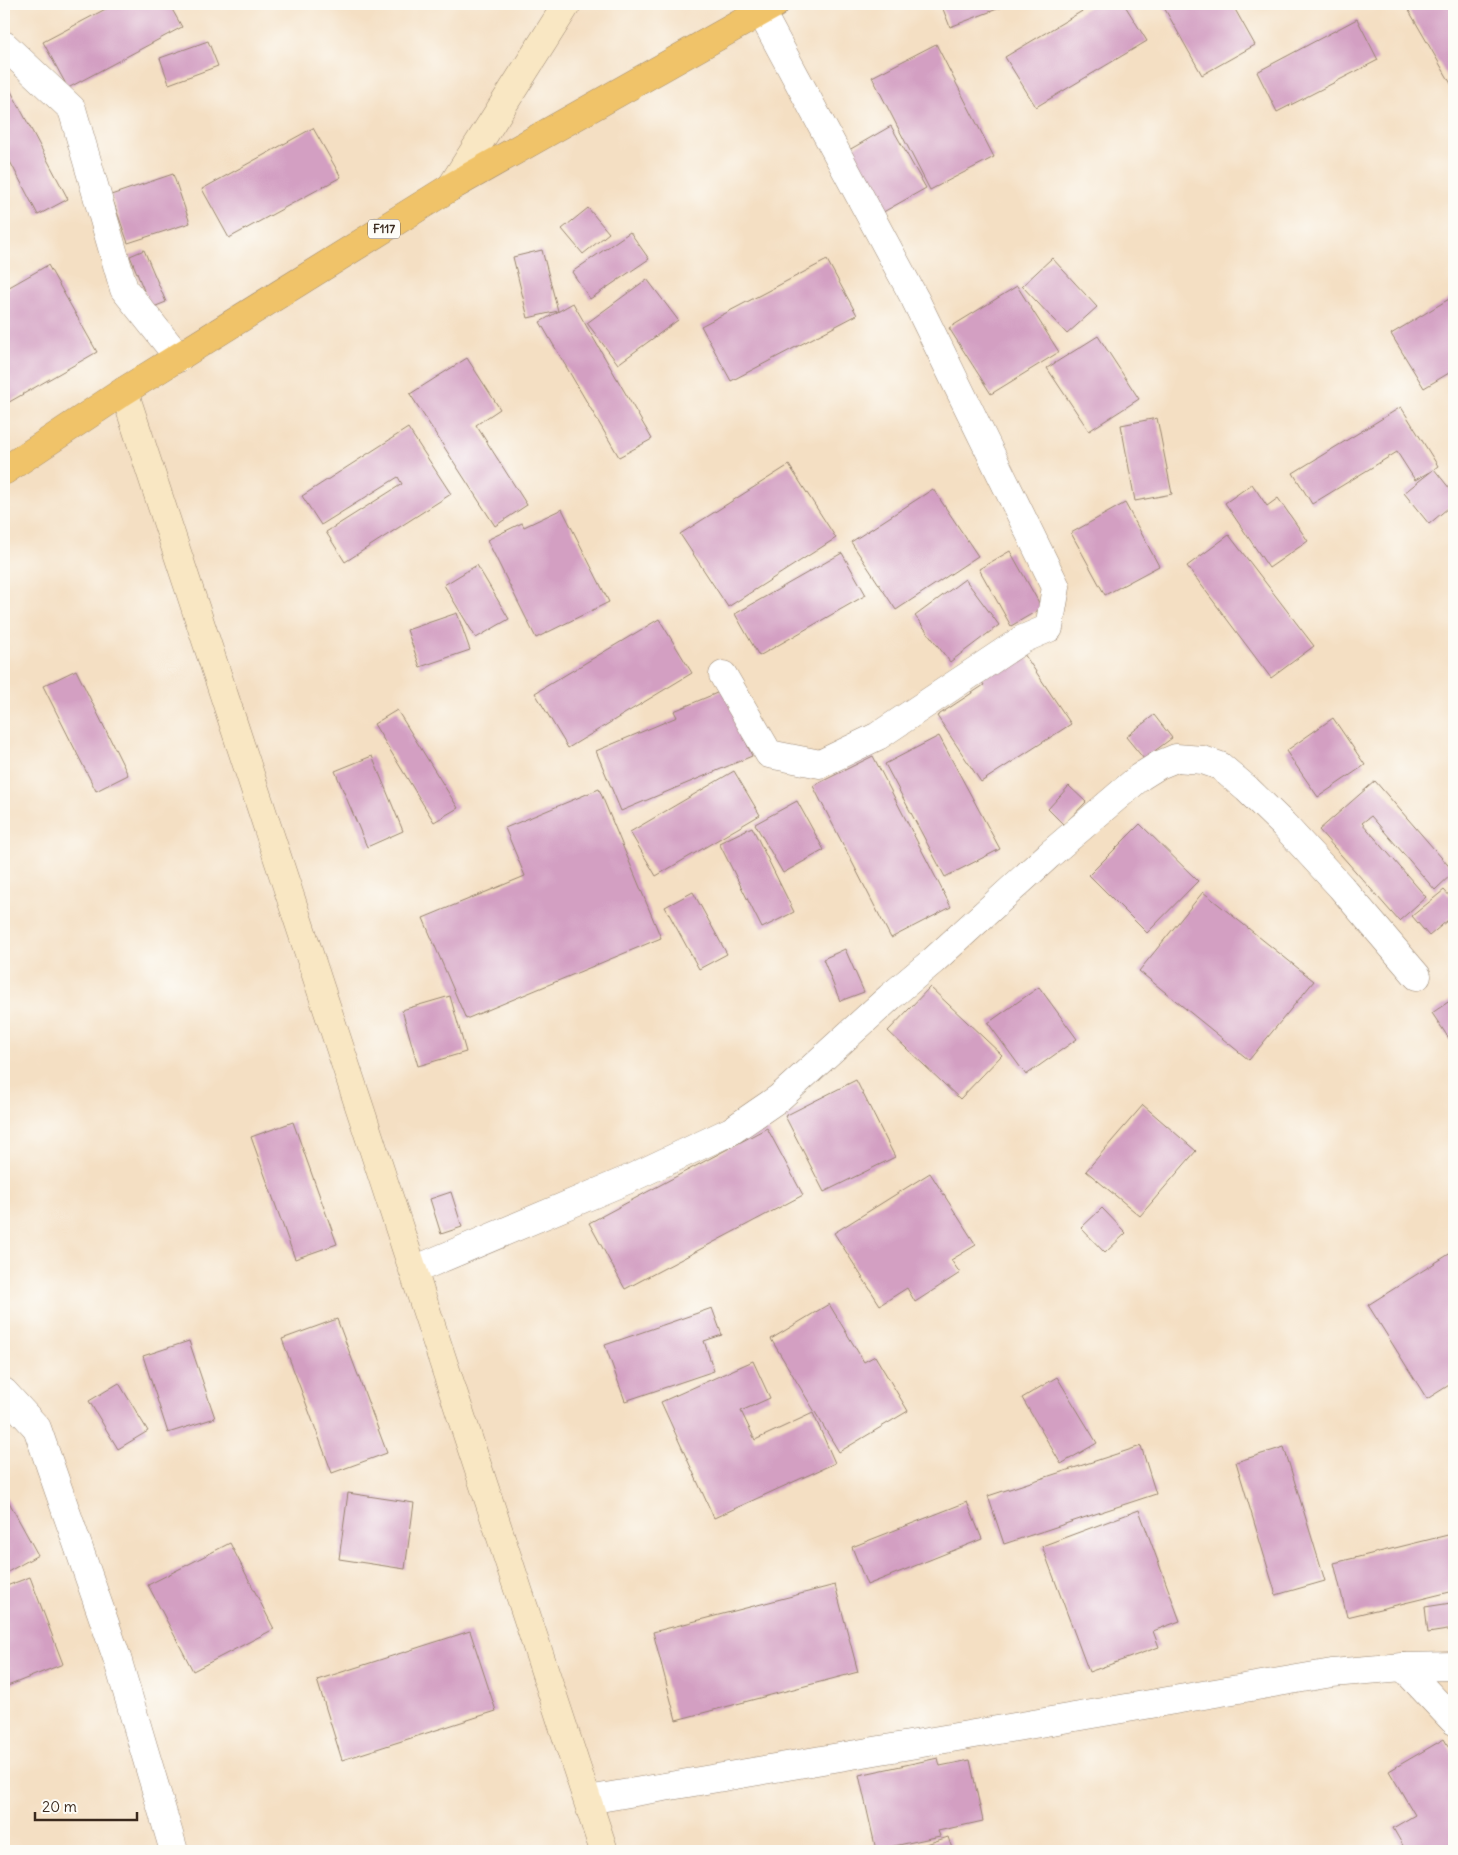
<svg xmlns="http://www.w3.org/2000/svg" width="1458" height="1855" font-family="Delius,sans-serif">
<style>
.building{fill:#d39fc2}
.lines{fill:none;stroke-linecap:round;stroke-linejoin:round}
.street-casing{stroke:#988470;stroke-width:29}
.secondary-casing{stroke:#988470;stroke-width:29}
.primary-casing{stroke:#988470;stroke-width:29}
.street{stroke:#fff;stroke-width:28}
.secondary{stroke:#f9e7c3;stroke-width:28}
.primary{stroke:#f0c369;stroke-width:28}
.labels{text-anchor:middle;stroke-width:4.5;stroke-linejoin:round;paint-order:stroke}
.shield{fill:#fdfcf7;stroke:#75695f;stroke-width:1}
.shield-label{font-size:12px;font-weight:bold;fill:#3b2a1e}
</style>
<rect width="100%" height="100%" fill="#fdfcf7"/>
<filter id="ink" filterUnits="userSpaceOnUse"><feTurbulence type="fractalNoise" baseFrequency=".02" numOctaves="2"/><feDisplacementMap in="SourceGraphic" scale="10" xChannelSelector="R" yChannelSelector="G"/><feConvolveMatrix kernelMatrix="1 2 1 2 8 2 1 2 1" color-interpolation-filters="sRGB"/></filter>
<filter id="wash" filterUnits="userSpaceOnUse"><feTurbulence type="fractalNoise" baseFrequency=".0096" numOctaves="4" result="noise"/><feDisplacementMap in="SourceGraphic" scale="20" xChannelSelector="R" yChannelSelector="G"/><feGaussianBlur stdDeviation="1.12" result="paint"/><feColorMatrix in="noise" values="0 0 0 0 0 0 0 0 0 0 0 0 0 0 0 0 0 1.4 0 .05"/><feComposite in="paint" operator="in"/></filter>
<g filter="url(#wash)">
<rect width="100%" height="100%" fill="#f4dfc3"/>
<g id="blocks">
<g class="building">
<polygon points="115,4 169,4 182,27 68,88 43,42"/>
<polygon points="941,4 1004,4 1005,6 950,27"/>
<polygon points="1094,4 1124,4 1147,41 1036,107 1005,57"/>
<polygon points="1162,4 1232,4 1255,45 1202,75"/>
<polygon points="1416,4 1454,4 1454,89 1408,9"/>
<polygon points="1357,19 1378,60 1277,112 1257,72"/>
<polygon points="208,41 218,66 169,84 160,58"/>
<polygon points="936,44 994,157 930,190 872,77"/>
<polygon points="4,78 68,199 38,215 4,150"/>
<polygon points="891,126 926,188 878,215 842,154"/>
<polygon points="313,128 341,177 229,238 202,189"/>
<polygon points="173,174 190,223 128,243 111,195"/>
<polygon points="588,208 609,233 583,254 562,229"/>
<polygon points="630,232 649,259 590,299 572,272"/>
<polygon points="144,250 166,302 151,308 130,256"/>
<polygon points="542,250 558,311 528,318 513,257"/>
<polygon points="1052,258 1097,307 1067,334 1022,286"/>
<polygon points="827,260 857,315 731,381 701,326"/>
<polygon points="48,265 97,352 4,405 4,290"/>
<polygon points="647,279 678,320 618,364 587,323"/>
<polygon points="1017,286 1059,352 991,394 949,328"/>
<polygon points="1454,296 1454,370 1424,388 1391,334"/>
<polygon points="573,303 652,439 619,457 540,322"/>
<polygon points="1098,336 1139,399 1089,431 1047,368"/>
<polygon points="467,358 500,409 476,425 527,505 495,526 410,394"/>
<polygon points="1401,407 1438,466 1434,469 1454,494 1454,503 1429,524 1404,493 1433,470 1415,480 1397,452 1312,504 1293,473"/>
<polygon points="1157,418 1172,494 1135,501 1121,425"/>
<polygon points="408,428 451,494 345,562 326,532 402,484 398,477 321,525 302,496"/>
<polygon points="789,465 836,538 728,607 680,534"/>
<polygon points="1252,484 1267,506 1278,498 1308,541 1269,568 1225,503"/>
<polygon points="933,489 978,556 896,610 851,542"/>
<polygon points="1125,503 1159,566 1105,595 1071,533"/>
<polygon points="562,509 609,602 536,638 487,540 522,523 524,527"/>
<polygon points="1229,535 1314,646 1271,678 1187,566"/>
<polygon points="1010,551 1042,608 1011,626 979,569"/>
<polygon points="842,553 866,595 759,656 735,614"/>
<polygon points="477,565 509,619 476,638 444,585"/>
<polygon points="965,579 999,625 950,662 915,616"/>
<polygon points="457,613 470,650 420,667 407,630"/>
<polygon points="659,619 692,673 568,748 535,693"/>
<polygon points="1022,651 1071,724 981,782 937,716 984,685 980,679"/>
<polygon points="76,670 128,775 96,791 43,686"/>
<polygon points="724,690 752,756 621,811 596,751 677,717 674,711"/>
<polygon points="397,710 458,808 434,822 374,724"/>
<polygon points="1154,715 1172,738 1144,759 1126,737"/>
<polygon points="1333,718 1365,765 1318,797 1286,751"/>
<polygon points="939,736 1000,849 945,877 885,764"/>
<polygon points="372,756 403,831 367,847 335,771"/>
<polygon points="873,756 951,907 891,938 813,786"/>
<polygon points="734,771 760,815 656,876 630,832"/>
<polygon points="1375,781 1454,872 1435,890 1371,816 1362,823 1426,897 1399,921 1319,830"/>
<polygon points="1069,786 1086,802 1064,825 1048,809"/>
<polygon points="599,789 661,938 466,1019 423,918 525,876 505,828"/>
<polygon points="797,801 824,850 783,873 755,824"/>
<polygon points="1140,824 1198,881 1147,933 1089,875"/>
<polygon points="752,827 794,912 762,928 719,843"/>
<polygon points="1444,890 1454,901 1454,915 1429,936 1412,916"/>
<polygon points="693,892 727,954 699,969 665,907"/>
<polygon points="1203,892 1314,981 1249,1060 1139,971"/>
<polygon points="845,949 864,992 840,1001 823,959"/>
<polygon points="930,987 1002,1055 960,1099 888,1031"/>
<polygon points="1039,987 1077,1039 1026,1075 988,1023"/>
<polygon points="450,996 466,1052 418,1066 402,1010"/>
<polygon points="1454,998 1454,1046 1432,1013"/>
<polygon points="856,1080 895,1157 824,1192 785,1116"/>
<polygon points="1143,1105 1196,1151 1140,1216 1086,1171"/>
<polygon points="293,1122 337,1244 295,1259 251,1137"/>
<polygon points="767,1128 803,1195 625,1289 589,1223"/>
<polygon points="930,1173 976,1245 951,1260 960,1273 915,1302 907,1288 880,1305 834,1233"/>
<polygon points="451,1192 462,1227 441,1234 430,1199"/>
<polygon points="1102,1208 1126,1233 1105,1253 1081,1228"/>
<polygon points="1454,1251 1454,1382 1427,1399 1368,1305"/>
<polygon points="829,1304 864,1362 875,1356 908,1411 839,1452 771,1339"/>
<polygon points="712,1308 722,1335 704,1341 714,1371 625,1401 605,1345"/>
<polygon points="337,1319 387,1453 332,1473 282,1339"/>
<polygon points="189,1341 215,1418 168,1433 143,1356"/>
<polygon points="753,1361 770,1398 741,1411 755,1440 813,1413 835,1463 714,1518 661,1402"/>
<polygon points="1057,1377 1097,1443 1061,1464 1022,1398"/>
<polygon points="119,1383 148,1431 118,1449 89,1401"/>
<polygon points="1141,1446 1156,1494 1004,1544 988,1496"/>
<polygon points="1284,1447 1325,1581 1276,1595 1236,1462"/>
<polygon points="4,1493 38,1555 4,1574"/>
<polygon points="348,1493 414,1503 405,1569 339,1559"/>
<polygon points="967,1502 982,1539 867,1585 852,1547"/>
<polygon points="1139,1510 1180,1621 1153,1631 1159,1647 1089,1672 1042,1546"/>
<polygon points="1452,1534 1454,1542 1454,1591 1347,1617 1334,1563"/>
<polygon points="230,1543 274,1629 193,1671 148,1585"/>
<polygon points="30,1577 63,1664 5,1687 4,1587"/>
<polygon points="835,1585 858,1672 676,1720 653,1632"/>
<polygon points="1451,1603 1454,1629 1428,1633 1425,1607"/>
<polygon points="470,1631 496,1711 342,1760 317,1680"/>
<polygon points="1444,1739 1454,1756 1454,1851 1406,1851 1393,1828 1415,1815 1389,1771"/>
<polygon points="938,1758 940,1766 970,1760 983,1821 938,1831 940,1836 876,1850 859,1775"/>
<polygon points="948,1837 953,1851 905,1851"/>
</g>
</g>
</g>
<g filter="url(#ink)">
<use href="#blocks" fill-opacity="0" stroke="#988470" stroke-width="1"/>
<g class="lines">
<defs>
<g id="street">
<polyline points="4,45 72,109 124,289 179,358"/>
<polyline points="723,675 769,754 820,764 878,736 1023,639 1049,628 1056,587 915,299 761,12"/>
<polyline points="414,1270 627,1180 731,1131 779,1098 890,997 934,960 1049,855 1140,777 1159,765 1176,758 1203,760 1220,766 1247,789 1283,824 1341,887 1417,976"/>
<polyline points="4,1392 37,1428 117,1658 174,1851"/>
<polyline points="1403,1667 1454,1721"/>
<polyline points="588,1800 1332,1673 1403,1667 1454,1666"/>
</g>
<g id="secondary">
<polyline points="451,187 567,4"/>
<polyline points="124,391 604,1851"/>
</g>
<polyline id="primary" points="4,471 124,391 451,187 775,4"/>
</defs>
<use href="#street" class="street-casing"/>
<use href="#secondary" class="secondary-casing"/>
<use href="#primary" class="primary-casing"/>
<use href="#street" class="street"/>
<use href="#secondary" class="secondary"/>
<use href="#primary" class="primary"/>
</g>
</g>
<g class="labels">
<rect class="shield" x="368" y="219.5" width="32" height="19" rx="4"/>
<g class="shield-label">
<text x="384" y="233">F117</text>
</g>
</g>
<rect width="1458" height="1855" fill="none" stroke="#fdfcf7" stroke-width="20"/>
<path d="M35 1812v8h102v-8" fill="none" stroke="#3b2a1e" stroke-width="2.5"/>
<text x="42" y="1812" font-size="15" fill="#3b2a1e" stroke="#fdfcf7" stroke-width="4" paint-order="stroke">20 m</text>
</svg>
